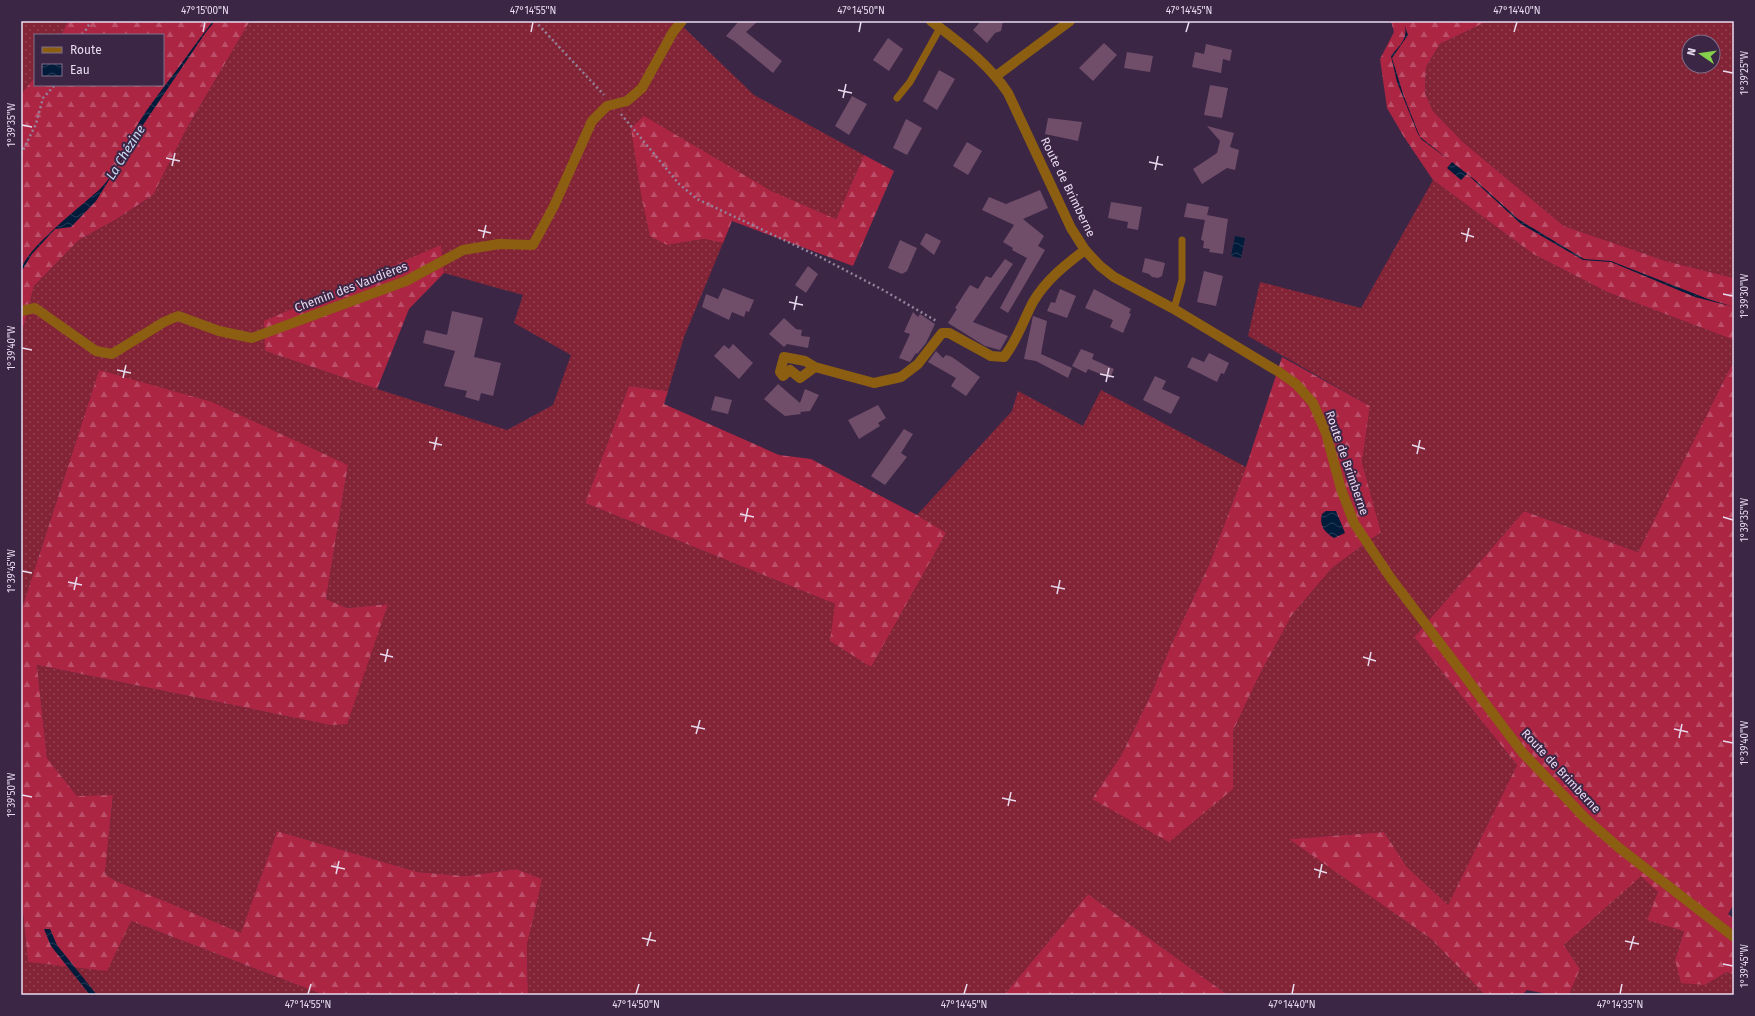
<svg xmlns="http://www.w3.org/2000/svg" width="1755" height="1016" font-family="'Fira Sans',sans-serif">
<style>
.grass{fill:url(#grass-dots);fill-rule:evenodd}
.forest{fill:url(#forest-firs)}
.water{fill:url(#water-waves)}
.building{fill:#704e69}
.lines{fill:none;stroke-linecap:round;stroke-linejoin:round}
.path{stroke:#94839c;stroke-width:2.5;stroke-dasharray:2 3;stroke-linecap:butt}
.service{stroke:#8b5e12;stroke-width:7}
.minor{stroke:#8b5e12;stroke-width:10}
.tertiary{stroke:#8b5e12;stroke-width:10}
.ticks{fill:none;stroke:#e8dbef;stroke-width:1.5}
.labels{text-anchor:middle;stroke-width:4;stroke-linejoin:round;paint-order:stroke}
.street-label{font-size:12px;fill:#e8dbef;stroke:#3b2645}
.water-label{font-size:13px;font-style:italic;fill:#c7daf3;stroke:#3b2645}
.neatline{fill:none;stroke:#e8dbef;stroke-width:1.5}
.ticks-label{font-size:10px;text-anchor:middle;fill:#e8dbef}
</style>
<defs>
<pattern id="grass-dots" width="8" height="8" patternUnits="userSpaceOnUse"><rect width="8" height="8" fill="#822436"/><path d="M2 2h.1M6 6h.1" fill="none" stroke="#944353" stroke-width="1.8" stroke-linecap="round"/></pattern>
<pattern id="forest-firs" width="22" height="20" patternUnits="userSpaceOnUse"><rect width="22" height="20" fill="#ac2543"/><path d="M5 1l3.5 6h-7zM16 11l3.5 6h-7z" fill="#bb4e68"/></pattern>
<pattern id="water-waves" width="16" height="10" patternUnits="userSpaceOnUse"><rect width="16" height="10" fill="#011b3a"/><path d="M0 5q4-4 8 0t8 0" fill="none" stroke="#263c57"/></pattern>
</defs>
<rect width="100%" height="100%" fill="#3b2645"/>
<g class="grass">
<polygon points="21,21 68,21 61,35 35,35 35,77 21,94"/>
<path d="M 250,21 L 677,21 L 754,95 L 864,155 L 836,219 L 771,192 L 667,245 L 704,239 L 723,243 L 684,337 L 668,391 L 629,386 L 585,503 L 835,604 L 870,667 L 945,534 L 917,515 L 1012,411 L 1018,391 L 1083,426 L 1101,390 L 1246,467 L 1209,565 L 1170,647 L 1152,692 L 1122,754 L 1092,799 L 1233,789 L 1233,731 L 1259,676 L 1292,615 L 1332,568 L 1381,532 L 1362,462 L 1370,406 L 1248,336 L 1260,282 L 1361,308 L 1433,180 L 1533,254 L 1607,292 L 1734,340 L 1734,360 L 1638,552 L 1524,511 L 1414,637 L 1517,765 L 1448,906 L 1407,867 L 1384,832 L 1290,839 L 1431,939 L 1485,995 L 1228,995 L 1088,894 L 1004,995 L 528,995 L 527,945 L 541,879 L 516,869 L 466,876 L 418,872 L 277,831 L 241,934 L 116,881 L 105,874 L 113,796 L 77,796 L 47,758 L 37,665 L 330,725 L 387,604 L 347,608 L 326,599 L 348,465 L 99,370 L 21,611 L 21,330 L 23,329 L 34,286 L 79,240 L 117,219 L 153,195 L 187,128 ZM 441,245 L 444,273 L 523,295 L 514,323 L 571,355 L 553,405 L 507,430 L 377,389 L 265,351 Z"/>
<path d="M 1488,21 L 1734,21 L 1734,278 L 1666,261 L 1564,226 L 1463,142 L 1433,111 L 1425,93 L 1426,67 L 1440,44 ZM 1689,42 L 1713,42 L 1713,66 L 1689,66 Z"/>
<polygon points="1641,875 1658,892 1684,931 1675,960 1705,985 1727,972 1734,975 1734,995 1569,995 1580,969 1564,945"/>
<polygon points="21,894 28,962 131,921 324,995 21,995"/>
</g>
<g class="forest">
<polygon points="68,21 250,21 187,128 153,195 117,219 79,240 34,286 23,329 21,330 21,94 35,77 35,85 163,85 163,35 61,35"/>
<polygon points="1391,21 1488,21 1440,44 1426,67 1425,93 1433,111 1463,142 1564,226 1666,261 1734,278 1734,340 1607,292 1533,254 1433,180 1404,137 1387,108 1380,59 1394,32"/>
<polygon points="644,116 771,191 836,219 864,155 894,171 853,266 732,221 723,243 704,239 667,245 650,236 641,194 631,128"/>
<polygon points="441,245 444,273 409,309 377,389 265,351 264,321"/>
<polygon points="1282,357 1370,406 1362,462 1381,532 1332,568 1292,615 1259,676 1233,731 1233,789 1169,842 1092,799 1122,754 1152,692 1170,647 1209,565 1246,467"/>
<polygon points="1734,360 1734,904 1728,914 1734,919 1734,975 1727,972 1705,985 1681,983 1675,960 1684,931 1647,920 1658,892 1641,876 1564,945 1580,969 1569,995 1553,995 1527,990 1522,995 1485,995 1431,939 1289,839 1384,832 1407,867 1448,905 1517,765 1414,637 1524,511 1638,552"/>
<polygon points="99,370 212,402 348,465 326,599 347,608 388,604 347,724 330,725 37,665 47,758 77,796 113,795 105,874 116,881 241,933 277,831 418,872 466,876 516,869 542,879 527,945 528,995 324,995 131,921 107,971 28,962 21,894 21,611"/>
<polygon points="629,386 668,391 664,404 779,455 811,459 917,515 946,533 871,667 830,641 835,604 585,503"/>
<polygon points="1088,894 1228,995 1004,995"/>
</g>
<g class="water">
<path d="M 213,21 L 215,21 L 206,32 L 143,125 L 96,201 L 71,227 L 55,229 L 32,254 L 21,272 C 21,252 84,204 100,189 C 118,171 125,146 138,124 C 150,104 165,86 179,67 C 190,52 201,36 213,21 Z"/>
<path d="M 1403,21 L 1408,35 L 1392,58 L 1403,94 L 1420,137 L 1475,180 L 1518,219 L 1584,259 L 1611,261 L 1708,299 L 1734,307 L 1695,297 L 1611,262 L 1583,260 L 1521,224 L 1467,174 L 1461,180 L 1447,168 L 1452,162 L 1421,139 L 1418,134 L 1397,82 L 1391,56 C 1401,43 1410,38 1403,21 Z"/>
<polygon points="1235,236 1245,238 1241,258 1231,256"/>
<path d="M 1326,511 L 1336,511 L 1345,533 L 1334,538 C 1324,532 1319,525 1322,514 Z"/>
<polygon points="44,929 50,929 57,945 97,995 90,995 51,946"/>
</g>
<g class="building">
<polygon points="739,21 758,21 746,32 782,61 773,73 734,41 726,36"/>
<polygon points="981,21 1003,21 1001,31 995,33 987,43 973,30"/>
<polygon points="888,38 903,49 889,71 873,60"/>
<polygon points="1104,43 1117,55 1093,81 1079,68"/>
<polygon points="1206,44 1232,50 1230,61 1223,59 1221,73 1192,67 1195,52 1204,54"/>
<polygon points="1127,52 1153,56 1150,72 1124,68"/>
<polygon points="939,70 955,79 937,110 923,101"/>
<polygon points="1210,85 1228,88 1222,118 1204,115"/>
<polygon points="852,96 867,104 849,135 835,126"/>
<polygon points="1048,118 1082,122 1078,141 1045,134"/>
<polygon points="906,119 922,128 907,155 893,148"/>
<polygon points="1207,126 1234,133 1230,147 1239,150 1235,170 1227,168 1202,184 1193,169 1217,153 1220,141"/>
<polygon points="967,142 982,151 968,175 953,166"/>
<polygon points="1040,190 1048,208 1023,219 1044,236 1038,246 1045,250 1008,313 1000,308 1027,258 1012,250 1013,248 1003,242 1014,225 982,210 989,197 1006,204"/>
<polygon points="1111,202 1142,207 1138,230 1127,228 1128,222 1108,218"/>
<polygon points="1187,203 1209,207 1207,215 1228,219 1223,254 1209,252 1210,249 1203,248 1204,241 1201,240 1205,220 1184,217"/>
<polygon points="926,233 941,241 934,255 920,244"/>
<polygon points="900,240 917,248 907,271 902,274 888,268"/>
<polygon points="1145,258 1165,263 1162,276 1158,278 1152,277 1149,274 1142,272"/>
<polygon points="1005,259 1013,264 973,322 1008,336 1000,350 985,346 948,323 957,309 955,308 970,285 978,289 986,276 991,278"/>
<polygon points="808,266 818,274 806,293 795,285"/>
<polygon points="1204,271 1223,276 1216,306 1197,302"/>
<polygon points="723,288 754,300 749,312 746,311 744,317 732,312 729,320 702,307 706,294 718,299"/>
<polygon points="1060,289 1076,296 1067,318 1047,311 1051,302 1055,303"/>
<polygon points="1094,289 1131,309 1129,313 1131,314 1123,333 1110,327 1113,320 1085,308"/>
<polygon points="452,311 483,318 474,357 501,363 493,396 481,393 479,401 465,397 467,391 444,386 455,351 423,343 426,330 447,335"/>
<polygon points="913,312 918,317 920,314 935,324 926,343 917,354 916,353 910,362 899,358 910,334 904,332"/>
<polygon points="1033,316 1047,321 1041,354 1072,368 1068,378 1036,361 1024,359"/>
<polygon points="784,318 796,329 802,330 801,336 810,337 808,348 787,344 784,347 769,334"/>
<polygon points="733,344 753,363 739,379 714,356 724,345 729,349"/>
<polygon points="1081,349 1094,354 1092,359 1114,369 1110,378 1088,369 1086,373 1072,366"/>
<polygon points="936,351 943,358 946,355 952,357 980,377 966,396 951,386 956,378 928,362"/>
<polygon points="1209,353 1229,363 1224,374 1221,373 1217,382 1187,367 1192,357 1204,362"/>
<polygon points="1155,376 1166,381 1162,389 1180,397 1171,414 1143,400"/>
<polygon points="778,384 800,403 805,389 819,395 810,411 800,412 801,414 785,416 772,406 764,399"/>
<polygon points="715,396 732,400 728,414 711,410"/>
<polygon points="878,405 886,418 878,423 880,426 859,439 848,420"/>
<polygon points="904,429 913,434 901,453 907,457 885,485 871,476"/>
</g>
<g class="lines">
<g class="path">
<polyline points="535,21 604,95"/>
<polyline points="83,35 91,21"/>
<polyline points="621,114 679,184 697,199 820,257 883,290 938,322"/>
<polyline points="21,154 36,124 43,98 55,85"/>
</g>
<g class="service">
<polyline points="897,98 910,82 940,28"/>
<polyline points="1174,309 1182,280 1182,240"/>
</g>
<g class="minor">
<polyline points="996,76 1070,21"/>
<polyline points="21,311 35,308 96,351 112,354 164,322 178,316 219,331 252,338 406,281 463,250 499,244 533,245 554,206 592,121 607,106 627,101 642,88 673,32 682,21"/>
<path d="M 815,367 L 800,378 L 790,370 L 783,376 L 780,372 L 784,357 L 805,361 L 815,367 L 874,383 L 901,377 L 918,364 L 942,333 L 949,333 L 991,356 L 1004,357 C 1017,341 1023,321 1033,302 C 1046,280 1065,265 1085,250"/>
</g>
<path class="tertiary" d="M 931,21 C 961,44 987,62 1008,93 L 1071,228 L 1085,250 L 1100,266 L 1114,277 L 1174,309 L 1279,372 L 1296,384 L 1313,403 L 1326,433 L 1341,489 L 1354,523 L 1390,577 L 1522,752 L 1585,818 L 1618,847 L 1734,937"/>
</g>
<path class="ticks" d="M 203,32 L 205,22M 531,32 L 533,22M 859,32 L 861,22M 1186,32 L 1189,22M 1514,32 L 1517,22M 1723,71 L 1733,73M 838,90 L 852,93M 843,98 L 846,84M 22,125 L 32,127M 166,158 L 180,161M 1149,162 L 1163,165M 172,166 L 175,153M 1155,170 L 1158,156M 478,230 L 491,233M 1461,233 L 1474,237M 483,238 L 486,225M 1466,242 L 1469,228M 1723,294 L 1733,296M 789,302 L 803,305M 794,310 L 797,296M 22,348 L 32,350M 117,370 L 131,373M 1100,374 L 1114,377M 123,378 L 126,365M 1106,382 L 1109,368M 429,442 L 442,445M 1412,445 L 1425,449M 434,450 L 437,437M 1417,454 L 1420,440M 740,514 L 754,517M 1723,517 L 1733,520M 745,522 L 748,508M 22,571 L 32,573M 68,582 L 82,585M 1051,586 L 1065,589M 74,590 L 77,577M 1057,594 L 1060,580M 380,654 L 393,657M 1363,657 L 1376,661M 385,662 L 388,649M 1368,666 L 1371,652M 691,726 L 705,729M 1674,729 L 1688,732M 696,734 L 700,720M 1679,738 L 1682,724M 1723,741 L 1733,743M 22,795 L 32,797M 1002,798 L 1016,801M 1008,806 L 1011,792M 331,866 L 345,869M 1314,869 L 1327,873M 336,874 L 339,861M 1319,878 L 1322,864M 642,938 L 656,941M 1625,941 L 1639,944M 647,946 L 651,932M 1630,950 L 1634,936M 1723,964 L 1733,966M 308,994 L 311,984M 636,994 L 639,984M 964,994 L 967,984M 1292,994 L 1294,984M 1620,994 L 1622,984"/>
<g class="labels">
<g class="street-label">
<text transform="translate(1068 187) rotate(64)" y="4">Route de Brimberne</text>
<text transform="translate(351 287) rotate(-21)" y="4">Chemin des Vaudières</text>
<text transform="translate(1347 463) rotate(71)" y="4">Route de Brimberne</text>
<text transform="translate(1561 771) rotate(47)" y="4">Route de Brimberne</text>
</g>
<g class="water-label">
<text transform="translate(125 152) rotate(-58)" y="5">La Chézine</text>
</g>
</g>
<rect width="1755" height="1016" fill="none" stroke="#3b2645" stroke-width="44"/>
<rect x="34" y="34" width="130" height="52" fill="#3b2645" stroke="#806e89"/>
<rect x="42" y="47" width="20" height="6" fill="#8b5e12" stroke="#806e89"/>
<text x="70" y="54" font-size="12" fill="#e8dbef">Route</text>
<rect x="42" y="64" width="20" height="12" fill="url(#water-waves)" stroke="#806e89"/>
<text x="70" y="74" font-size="12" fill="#e8dbef">Eau</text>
<g transform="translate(1701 54) rotate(283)"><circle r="19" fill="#3b2645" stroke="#806e89"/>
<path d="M0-3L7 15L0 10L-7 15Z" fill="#85cf4c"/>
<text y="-6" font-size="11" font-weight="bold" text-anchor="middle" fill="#e8dbef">N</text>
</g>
<rect x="22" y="22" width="1711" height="972" class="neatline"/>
<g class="ticks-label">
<text x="205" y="14">47°15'00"N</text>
<text x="533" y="14">47°14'55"N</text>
<text x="861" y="14">47°14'50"N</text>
<text x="1189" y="14">47°14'45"N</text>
<text x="1517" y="14">47°14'40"N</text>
<text transform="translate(1744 73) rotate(-90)" y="4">1°39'25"W</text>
<text transform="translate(11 125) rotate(-90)" y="4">1°39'35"W</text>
<text transform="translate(1744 296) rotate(-90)" y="4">1°39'30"W</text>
<text transform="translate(11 348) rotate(-90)" y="4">1°39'40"W</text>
<text transform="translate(1744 520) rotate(-90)" y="4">1°39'35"W</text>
<text transform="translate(11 571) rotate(-90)" y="4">1°39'45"W</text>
<text transform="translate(1744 743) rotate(-90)" y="4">1°39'40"W</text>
<text transform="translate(11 795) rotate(-90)" y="4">1°39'50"W</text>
<text transform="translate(1744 966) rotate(-90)" y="4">1°39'45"W</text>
<text x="308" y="1008">47°14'55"N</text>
<text x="636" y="1008">47°14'50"N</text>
<text x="964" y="1008">47°14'45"N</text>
<text x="1292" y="1008">47°14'40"N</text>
<text x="1620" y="1008">47°14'35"N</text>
</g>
</svg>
